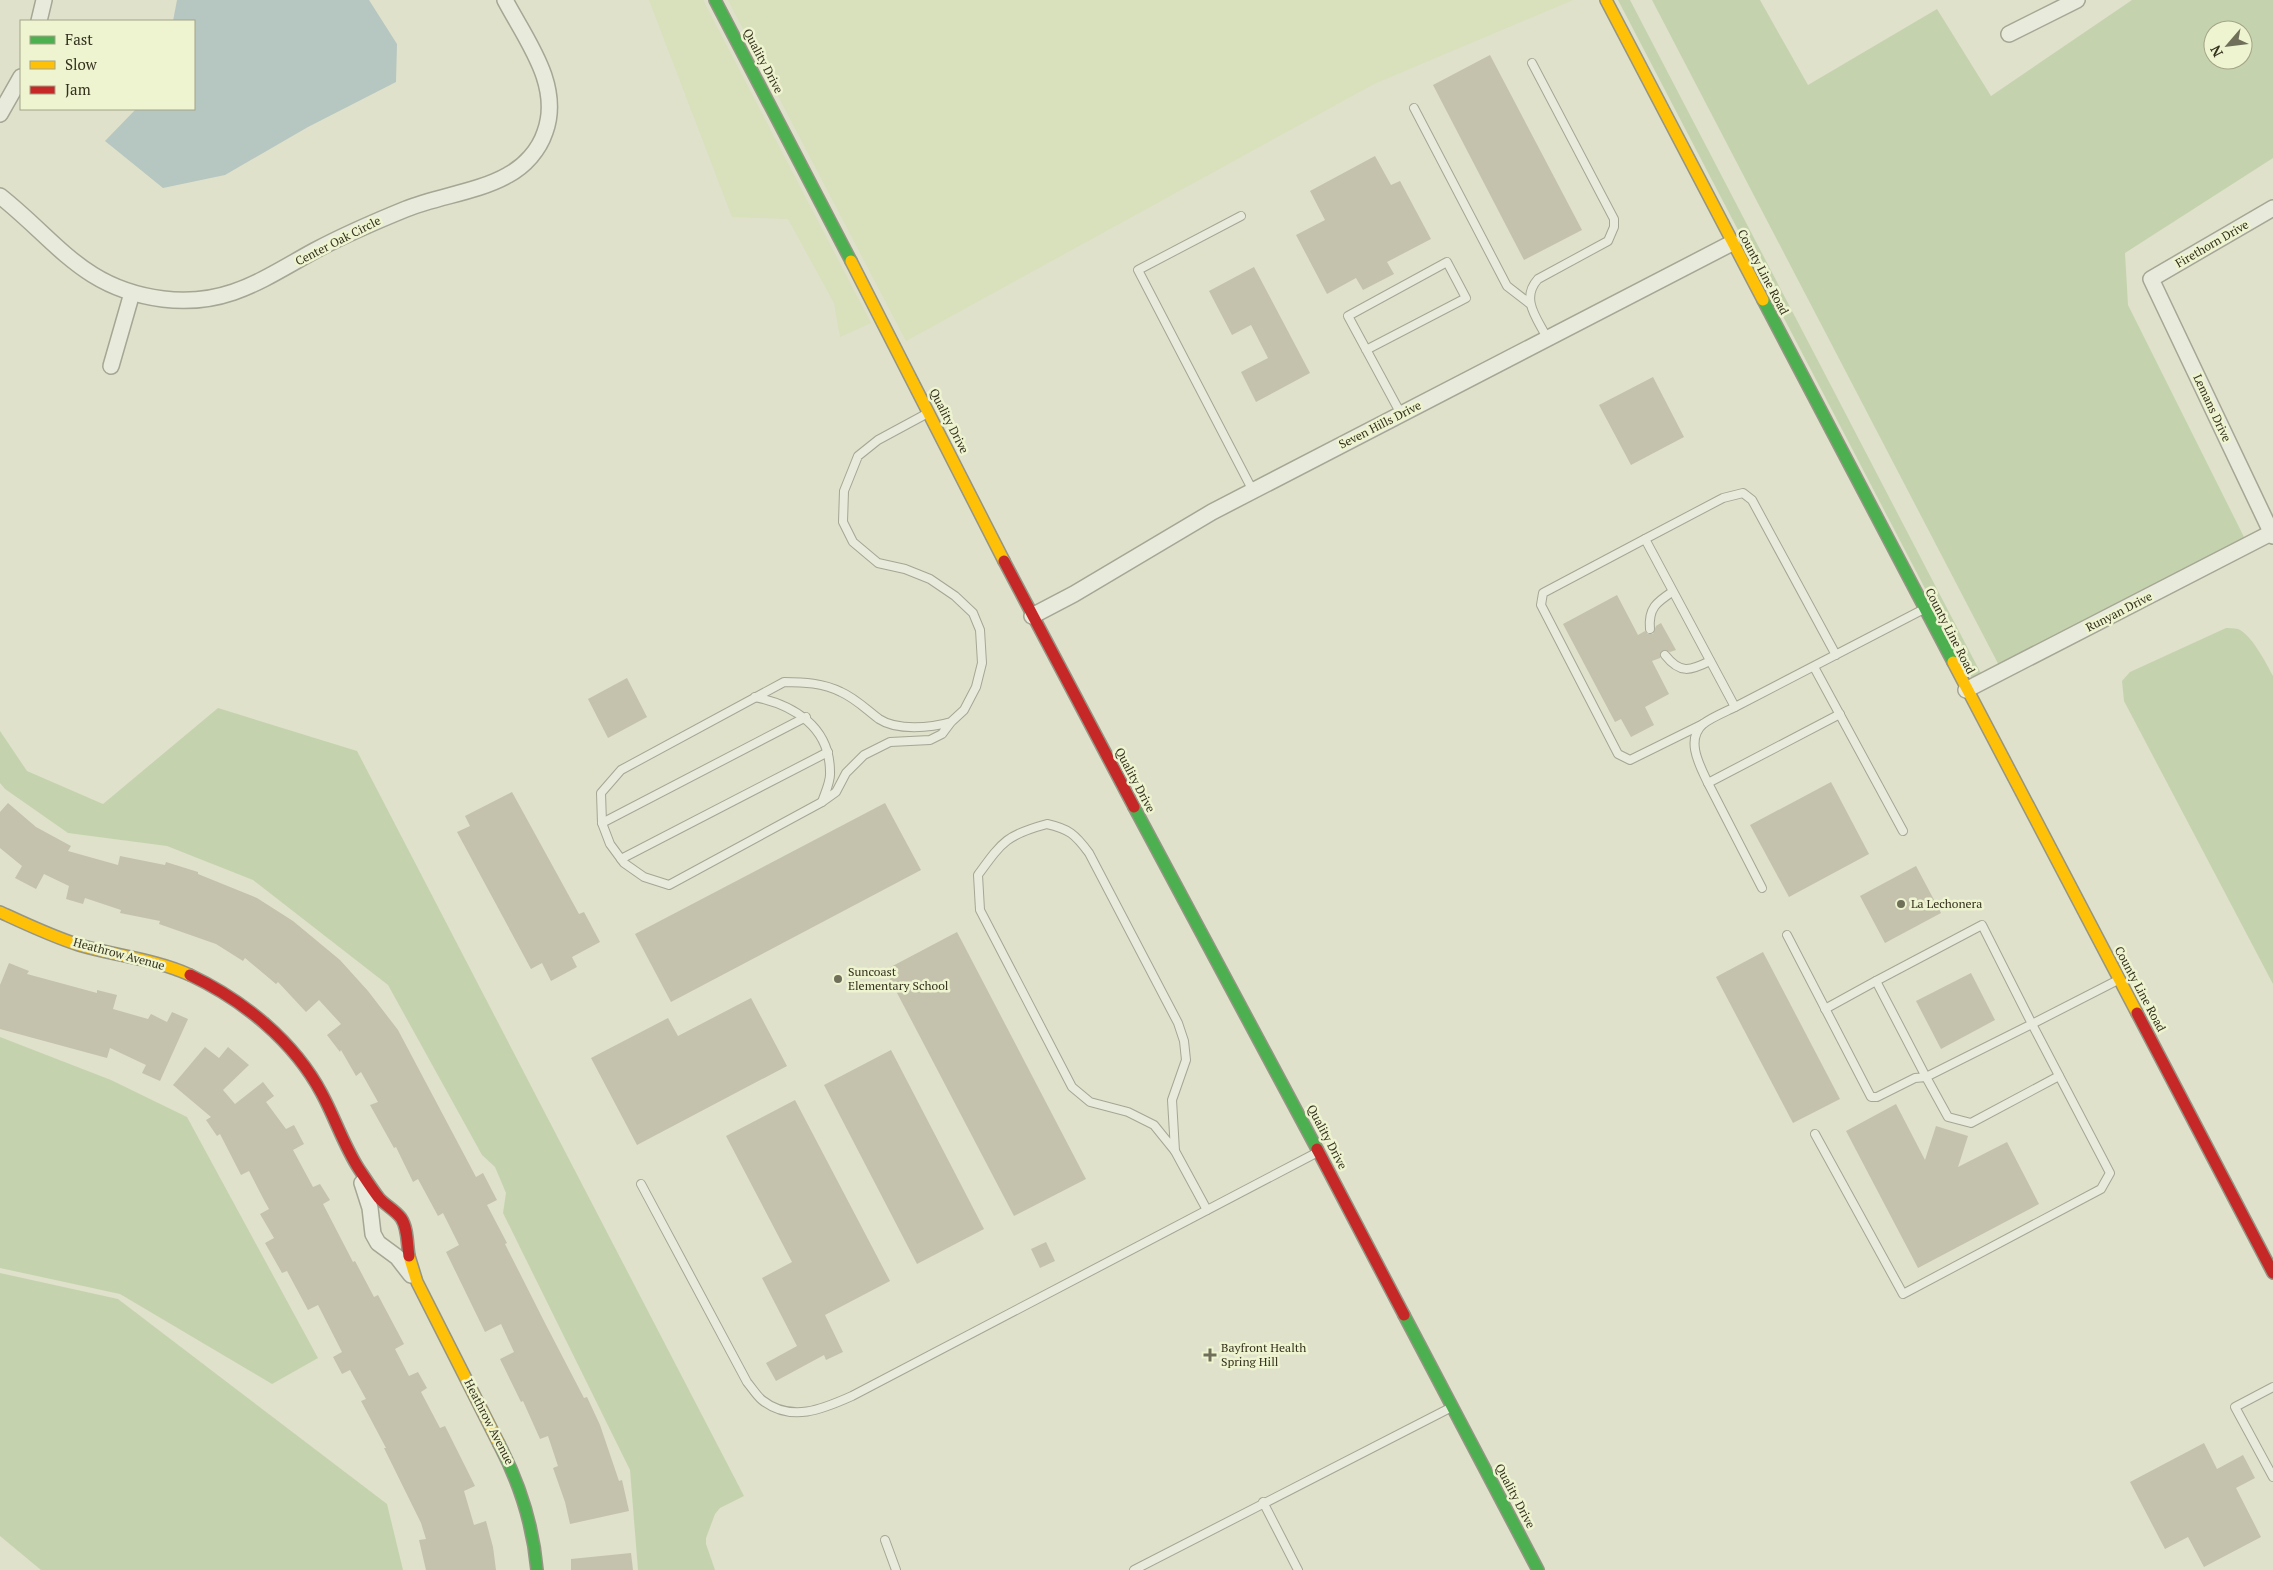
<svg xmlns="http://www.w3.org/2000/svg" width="2273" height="1570" font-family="'PT Serif',serif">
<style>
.farmland{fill:#d8e0bc}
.green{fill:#c4d3ae;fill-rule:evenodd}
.water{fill:#b6c6c1}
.building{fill:#c4c2ac}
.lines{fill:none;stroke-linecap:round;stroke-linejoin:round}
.lane-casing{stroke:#a5a694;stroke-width:10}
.street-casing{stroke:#a5a694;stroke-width:18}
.fast-casing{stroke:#959584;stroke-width:14}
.slow-casing{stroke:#959584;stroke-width:14}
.jam-casing{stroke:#959584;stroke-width:14}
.lane{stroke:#e8eadc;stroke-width:8}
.street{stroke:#e8eadc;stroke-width:15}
.fast{stroke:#4caf50;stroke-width:11}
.slow{stroke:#ffc107;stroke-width:11}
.jam{stroke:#c62828;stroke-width:11}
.poi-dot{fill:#706f5a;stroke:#eef3d0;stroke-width:2}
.labels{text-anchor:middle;stroke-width:5;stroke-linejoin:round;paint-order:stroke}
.street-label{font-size:12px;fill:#34311d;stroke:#eef3d0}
.poi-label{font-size:12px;fill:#34311d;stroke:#eef3d0;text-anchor:start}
</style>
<rect width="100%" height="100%" fill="#dfe1cb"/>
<g class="farmland">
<polygon points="649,0 703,0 871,323 840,337 834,303 788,219 732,217"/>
<polygon points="728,0 1573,0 1374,84 906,341"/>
</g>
<g class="green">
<polygon points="1618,0 1630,0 1987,685 1978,690"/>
<path d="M 1652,0 L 1760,0 L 1808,85 L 1937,9 L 1991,96 L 2132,0 L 2273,0 L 2273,158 L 2125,253 L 2128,305 L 2247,543 L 2004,675 ZM 2213,30 L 2243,30 L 2243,60 L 2213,60 Z"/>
<path d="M 2226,628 C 2229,628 2234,628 2238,629 C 2252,635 2266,663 2273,676 L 2273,984 L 2124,701 L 2122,681 L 2130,672 Z"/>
<polygon points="218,708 357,751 744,1496 720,1508 715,1514 706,1538 706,1544 715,1570 638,1570 630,1470 503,1213 506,1193 495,1167 482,1155 388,985 253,880 167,846 68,833 5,789 0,783 0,731 27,771 103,804"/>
<polygon points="0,1037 111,1080 187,1117 318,1358 272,1384 120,1294 0,1268"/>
<polygon points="0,1273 118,1299 387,1504 403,1570 41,1570 0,1536"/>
</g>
<polygon class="water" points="177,0 369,0 397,44 396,82 308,127 225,175 163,188 105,141 136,109 194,109 194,21 173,21"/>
<g class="building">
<polygon points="1490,55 1582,230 1524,260 1433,85"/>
<polygon points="1375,156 1391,185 1400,181 1431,239 1387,262 1394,274 1363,290 1356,278 1327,294 1296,235 1325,220 1310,191"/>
<polygon points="1254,267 1310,373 1256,402 1241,372 1268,358 1251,325 1232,335 1209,291"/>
<polygon points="1653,377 1684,437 1631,465 1599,405"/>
<polygon points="1617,595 1638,635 1645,631 1648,634 1653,634 1656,626 1661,623 1676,650 1670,652 1666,650 1662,651 1660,658 1652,661 1669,694 1645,707 1654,725 1631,737 1621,719 1615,722 1563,624"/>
<polygon points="627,678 647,717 608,738 588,699"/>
<polygon points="1831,782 1869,854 1789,897 1750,825"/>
<polygon points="512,792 579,914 584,912 600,942 572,957 577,967 551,981 542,963 531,969 457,832 470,826 465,816"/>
<polygon points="8,803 36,827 71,846 68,851 118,865 120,856 165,865 166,862 198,872 198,874 257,898 293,921 340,960 368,991 398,1030 476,1177 483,1173 497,1200 487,1205 507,1243 505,1244 546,1325 584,1398 587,1397 600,1425 619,1481 622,1480 629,1511 570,1524 565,1502 553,1468 558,1466 548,1436 540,1439 523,1401 521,1402 500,1359 514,1352 501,1324 485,1332 446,1252 459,1245 443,1213 438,1216 418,1179 413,1182 396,1147 394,1148 370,1105 378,1102 361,1072 356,1076 341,1050 340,1052 327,1035 341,1024 319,1000 306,1012 278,982 276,984 245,958 243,961 216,944 159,924 160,921 120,913 121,910 85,898 83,904 66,899 69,886 44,874 36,889 15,878 22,866 0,848 0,812"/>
<polygon points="885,803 921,870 671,1002 635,934"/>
<polygon points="1916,866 1941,913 1885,943 1860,896"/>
<polygon points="957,932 1086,1179 1014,1216 885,970"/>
<polygon points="1763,952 1840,1099 1793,1123 1716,977"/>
<polygon points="9,963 29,971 27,974 97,993 97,990 117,995 113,1009 148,1019 151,1014 167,1022 172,1012 188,1019 160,1081 142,1073 146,1065 110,1048 107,1058 0,1029 0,985"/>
<polygon points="1971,973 1995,1020 1941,1049 1916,1001"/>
<polygon points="751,998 787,1066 637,1145 591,1058 668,1018 678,1036"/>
<polygon points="205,1047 219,1058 228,1047 249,1065 223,1090 235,1104 263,1082 274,1096 266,1102 286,1129 294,1125 304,1144 293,1150 313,1187 320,1184 330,1200 323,1204 353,1262 355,1261 374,1297 378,1295 404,1344 395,1349 409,1376 418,1372 427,1388 421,1392 440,1428 445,1426 475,1486 464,1491 474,1525 486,1521 493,1547 496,1570 426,1570 419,1540 426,1539 421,1523 384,1448 386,1448 361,1401 366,1399 350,1370 342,1374 333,1357 342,1352 318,1305 308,1310 287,1271 282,1273 265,1243 274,1238 260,1214 269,1209 264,1200 249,1171 241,1175 220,1134 217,1136 206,1120 211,1117 173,1085"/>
<polygon points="891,1050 984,1229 917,1264 824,1085"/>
<polygon points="795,1100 890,1281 825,1315 843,1352 826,1360 824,1355 776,1381 766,1363 797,1346 762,1278 792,1262 726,1136"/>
<polygon points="1896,1104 1925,1160 1936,1126 1968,1136 1958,1167 2007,1142 2039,1204 1918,1268 1846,1131"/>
<polygon points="1046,1242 1055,1261 1040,1268 1031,1249"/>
<polygon points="2204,1443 2217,1469 2243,1455 2255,1478 2236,1488 2261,1537 2204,1567 2188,1537 2165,1549 2130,1482"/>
<polygon points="631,1553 633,1570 571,1570 571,1559"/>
</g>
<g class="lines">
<defs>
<g id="lane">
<path d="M 1532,63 L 1614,219 L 1614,227 L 1608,241 L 1538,279 C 1520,299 1537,318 1547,338"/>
<polyline points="1414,108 1507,286 1529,303"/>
<polyline points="1241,216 1138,270 1253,491"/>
<polyline points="1366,350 1466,298 1447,262 1348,316 1401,414"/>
<path d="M 928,413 L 878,440 L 858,456 L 844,491 L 843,522 L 853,542 L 878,563 L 905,569 L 930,579 L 955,596 L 973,613 L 980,630 L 982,663 L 976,687 L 964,710 L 951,722 L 942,734 L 930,740 L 890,742 L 864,755 L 846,773 L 836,792 L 822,802 L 669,885 L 644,877 L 624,863 L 610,844 L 602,823 L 601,793 L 621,770 L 784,682 C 804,682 823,683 841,692 C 855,698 867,710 879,719 C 897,731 931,728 951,722"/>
<polyline points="1645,539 1543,593 1541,605 1618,754 1630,760 1703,724"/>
<path d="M 1650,629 C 1648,608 1657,602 1672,592"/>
<path d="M 1665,655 C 1680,674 1690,671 1710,661"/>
<polyline points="1836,655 1752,500 1743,493 1723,498 1645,539 1735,707 1924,609"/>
<polyline points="1814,667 1903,831"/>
<path d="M 755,697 C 794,705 830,727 830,772 C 831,781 825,793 822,802"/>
<path d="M 1735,707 C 1725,712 1712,717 1703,724 C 1685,740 1700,766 1708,783 L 1840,714"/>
<polyline points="1708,783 1762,888"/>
<polyline points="602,823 806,717"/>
<path d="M 1047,824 C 1069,829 1075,834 1089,853 L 1178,1023 L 1184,1041 L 1186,1060 L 1172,1100 L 1175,1151 L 1154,1125 L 1128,1112 L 1090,1102 L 1072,1087 L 980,910 L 978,875 C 1002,842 1006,835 1047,824 Z"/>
<polyline points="621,859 828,752"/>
<polyline points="1787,935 1871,1097 1877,1097 1915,1078 1926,1077 1876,981 1982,925 2032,1024 1926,1077 1948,1117 1971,1123 2059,1076"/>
<polyline points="1825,1009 1876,981"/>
<polyline points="1815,1134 1903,1294 2101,1189 2110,1173 2032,1024 2118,980"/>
<polyline points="1175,1151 1207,1210"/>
<path d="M 641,1184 L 747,1382 C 752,1388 757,1396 762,1400 C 791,1423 823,1409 852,1396 L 1318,1152"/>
<polyline points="2273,1387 2235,1407 2273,1477"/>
<polyline points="1263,1502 1298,1570"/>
<polyline points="885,1540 896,1570"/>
<polyline points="1134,1570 1450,1408"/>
</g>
<g id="street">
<polyline points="39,21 44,0"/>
<polyline points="2009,34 2077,0"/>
<polyline points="0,114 21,77"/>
<path d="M 0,196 C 57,241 83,289 163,299 C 226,307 263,279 314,251 C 344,235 374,222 406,209 C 438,196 478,192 508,175 C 525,166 539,150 545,132 C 562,85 526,40 505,0"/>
<polyline points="2273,208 2151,279 2273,536"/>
<polyline points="111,366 132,293"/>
<polyline points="1032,616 1074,594 1212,512 1732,243"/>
<polyline points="1966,690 2271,533"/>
<polyline points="362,1183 370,1208 373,1234 378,1243 397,1257 411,1275"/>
</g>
<g id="fast">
<polyline points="715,0 851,261"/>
<polyline points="1763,300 1953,662"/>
<polyline points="1134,807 1317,1149"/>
<polyline points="1404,1315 1538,1570"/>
<path d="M 499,1444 C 520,1484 533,1525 537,1570"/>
</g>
<g id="slow">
<polyline points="1606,0 1763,300"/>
<polyline points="851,261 1004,561"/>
<polyline points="1953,662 2137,1013"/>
<path d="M 0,912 C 26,924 51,936 79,945 C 116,956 155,959 190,975"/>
<polyline points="409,1256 417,1282 499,1444"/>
</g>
<g id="jam">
<polyline points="1004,561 1134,807"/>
<path d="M 190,975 C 243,1000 294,1041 322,1094 C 335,1118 344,1146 359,1169 C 365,1178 372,1189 379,1198 C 385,1205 395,1210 401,1218 C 408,1228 407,1244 409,1256"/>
<polyline points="2137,1013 2273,1273"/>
<polyline points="1317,1149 1404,1315"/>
</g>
</defs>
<use href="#lane" class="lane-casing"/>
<use href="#street" class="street-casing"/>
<use href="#fast" class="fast-casing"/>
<use href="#slow" class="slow-casing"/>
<use href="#jam" class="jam-casing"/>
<use href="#lane" class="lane"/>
<use href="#street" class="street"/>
<use href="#fast" class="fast"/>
<use href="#slow" class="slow"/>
<use href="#jam" class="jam"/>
</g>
<g class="poi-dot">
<circle cx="1901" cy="904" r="5"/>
<circle cx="838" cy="979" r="5"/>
<path d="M1207.5 1347.5h5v5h5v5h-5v5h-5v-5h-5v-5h5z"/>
</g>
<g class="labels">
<g class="street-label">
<text transform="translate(763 61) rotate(62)" y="4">Quality Drive</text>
<text transform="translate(338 241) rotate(-27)" y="4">Center Oak Circle</text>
<text transform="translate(2212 244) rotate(-30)" y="4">Firethorn Drive</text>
<text transform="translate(1763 272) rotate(62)" y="4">County Line Road</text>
<text transform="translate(2212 408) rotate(65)" y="4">Lemans Drive</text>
<text transform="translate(949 421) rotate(63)" y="4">Quality Drive</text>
<text transform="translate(1380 425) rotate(-27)" y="4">Seven Hills Drive</text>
<text transform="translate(2119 612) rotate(-27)" y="4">Runyan Drive</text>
<text transform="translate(1950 631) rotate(63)" y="4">County Line Road</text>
<text transform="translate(1135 780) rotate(62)" y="4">Quality Drive</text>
<text transform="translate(119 954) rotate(15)" y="4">Heathrow Avenue</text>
<text transform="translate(2140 989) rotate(62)" y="4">County Line Road</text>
<text transform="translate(1327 1137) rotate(62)" y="4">Quality Drive</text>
<text transform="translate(489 1422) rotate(63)" y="4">Heathrow Avenue</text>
<text transform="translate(1515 1496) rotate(62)" y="4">Quality Drive</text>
</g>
<g class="poi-label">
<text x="1911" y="908">La Lechonera</text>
<text x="848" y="976">Suncoast<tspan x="848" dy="14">Elementary School</tspan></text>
<text x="1221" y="1352">Bayfront Health<tspan x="1221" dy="14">Spring Hill</tspan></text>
</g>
</g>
<rect x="20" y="20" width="175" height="90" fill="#eef3d0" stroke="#a4a588"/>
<rect x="30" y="36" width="25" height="8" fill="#4caf50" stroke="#a4a588"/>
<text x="65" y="45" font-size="15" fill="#34311d">Fast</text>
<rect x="30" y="61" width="25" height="8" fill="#ffc107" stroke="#a4a588"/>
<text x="65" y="70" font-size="15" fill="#34311d">Slow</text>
<rect x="30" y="86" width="25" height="8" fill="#c62828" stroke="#a4a588"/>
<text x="65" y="95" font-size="15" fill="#34311d">Jam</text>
<g transform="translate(2228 45) rotate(242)"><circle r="24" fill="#eef3d0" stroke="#a4a588"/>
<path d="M0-4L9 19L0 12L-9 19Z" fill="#706f5a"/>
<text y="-8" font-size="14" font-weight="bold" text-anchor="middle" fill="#34311d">N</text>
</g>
</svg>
